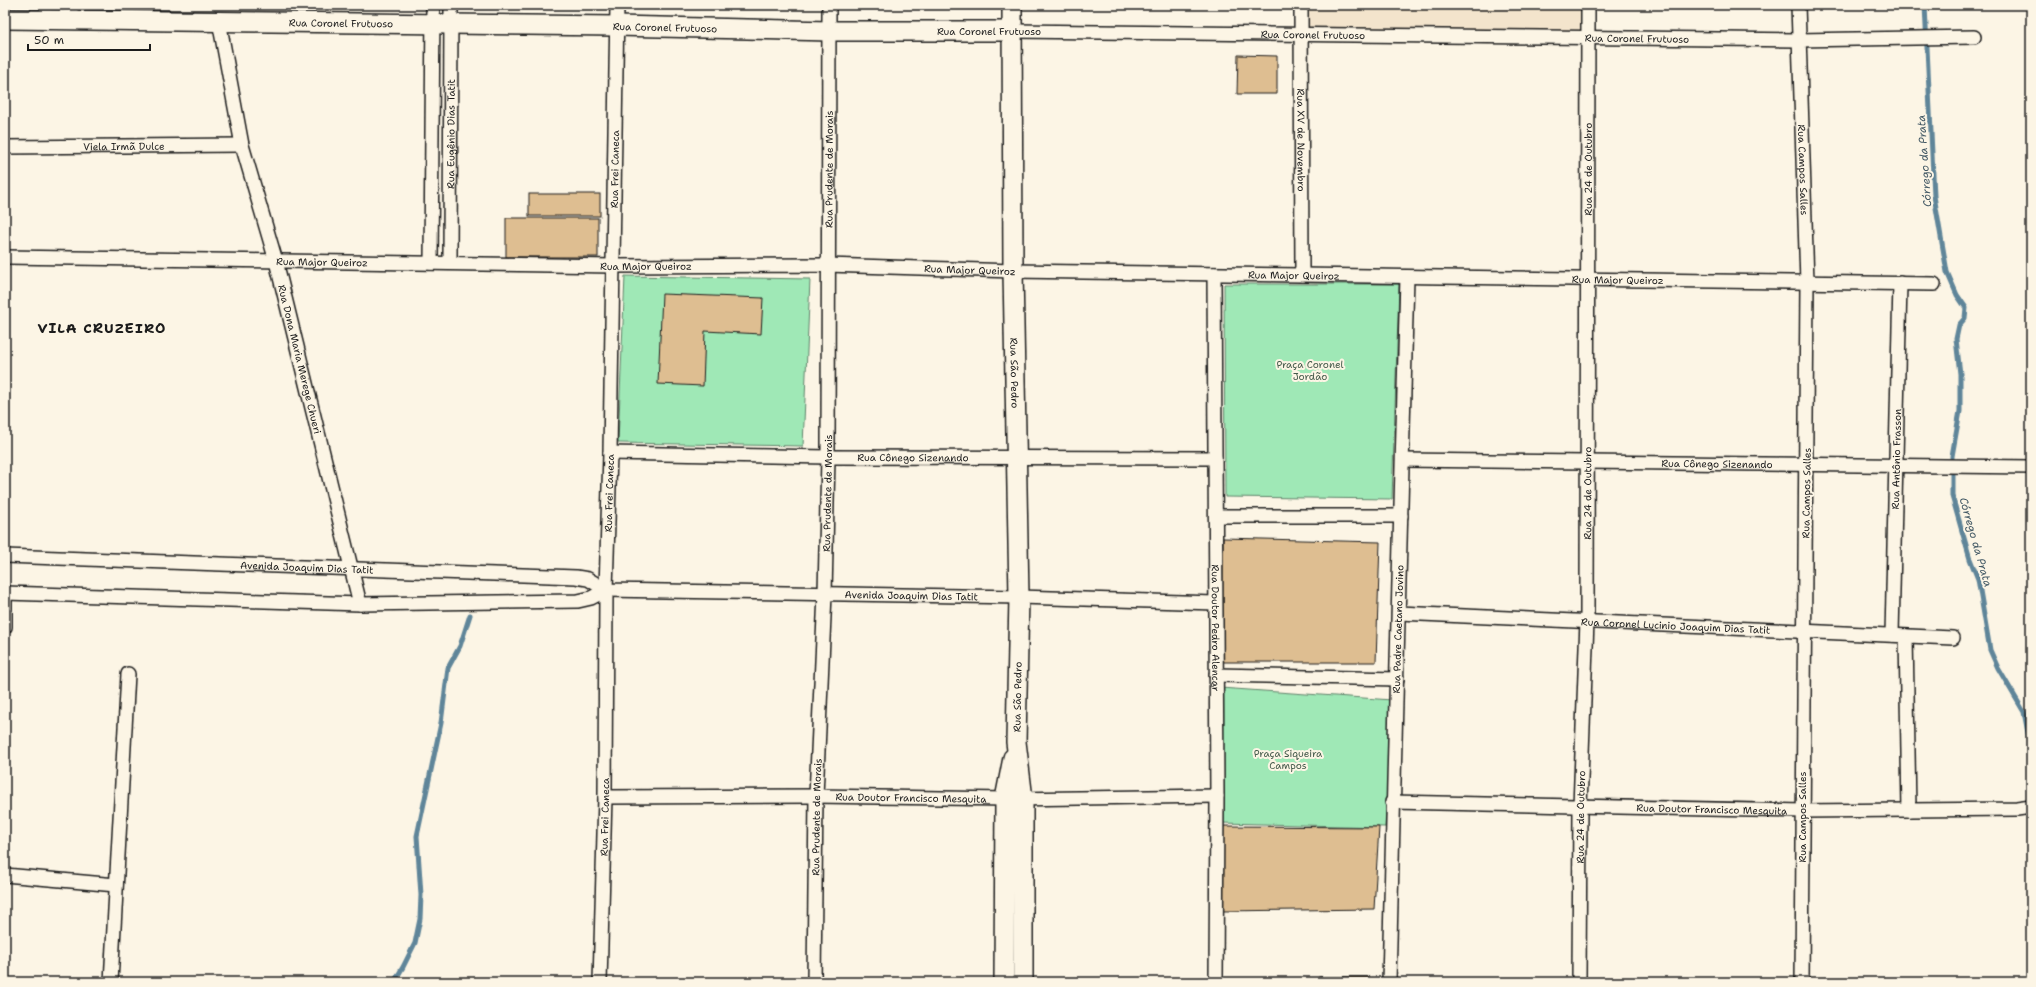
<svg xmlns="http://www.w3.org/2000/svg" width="2036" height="987" font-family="'Shantell Sans',sans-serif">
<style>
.built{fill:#f3e4cc}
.green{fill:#9fe8b6;stroke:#5e8269}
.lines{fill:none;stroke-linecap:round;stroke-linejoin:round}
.stream{stroke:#5f8599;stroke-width:5}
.building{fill:#debe91;stroke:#1c1c1c}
.street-casing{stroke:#1c1c1c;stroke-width:16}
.secondary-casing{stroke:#1c1c1c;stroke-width:22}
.street{stroke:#fcf5e5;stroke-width:13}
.secondary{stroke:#fcf5e5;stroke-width:19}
.labels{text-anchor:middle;stroke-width:4;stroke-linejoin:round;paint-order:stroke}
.street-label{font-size:10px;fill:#1c1c1c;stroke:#fcf5e5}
.park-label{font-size:10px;fill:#43594a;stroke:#fcf5e5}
.water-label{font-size:11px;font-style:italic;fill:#435965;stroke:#fcf5e5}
.district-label{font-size:14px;font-weight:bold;letter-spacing:1px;fill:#1c1c1c;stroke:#fcf5e5}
</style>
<rect width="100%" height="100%" fill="#fcf5e5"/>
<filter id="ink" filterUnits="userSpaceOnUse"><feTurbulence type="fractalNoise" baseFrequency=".025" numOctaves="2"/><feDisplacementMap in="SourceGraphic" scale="8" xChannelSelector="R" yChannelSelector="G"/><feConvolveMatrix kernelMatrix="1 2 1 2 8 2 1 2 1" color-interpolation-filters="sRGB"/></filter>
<g filter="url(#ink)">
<polygon class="built" points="1302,5 1588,5 1588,37 1302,34"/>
<g class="green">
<polygon points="625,276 810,279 803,446 618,443"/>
<polygon points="1224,284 1399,284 1392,499 1225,497"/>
<polygon points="1220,688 1392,700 1385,827 1221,823"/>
</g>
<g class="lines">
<g class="stream">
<polyline points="1925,5 1934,196 1947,272 1957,295 1966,308 1965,318 1959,325 1956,339 1960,374 1960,411 1952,456 1952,496 1970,559 1978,579 1990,650 1998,668 2024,712 2031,748"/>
<polyline points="394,982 403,967 415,943 420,919 421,895 417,836 441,723 448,668 460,646 470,615"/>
</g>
</g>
<g class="building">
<polygon points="1238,55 1277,56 1277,94 1237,94"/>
<rect x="529" y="194" width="71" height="22"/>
<rect x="506" y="218" width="92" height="39"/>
<polygon points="662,294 763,298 761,334 705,331 703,386 658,384"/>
<polygon points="1223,538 1380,542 1376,662 1222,662"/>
<polygon points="1223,826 1379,827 1374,909 1222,911"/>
<rect x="1319" y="977" width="50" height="5"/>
</g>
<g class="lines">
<defs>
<g id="street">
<polyline points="71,5 71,20"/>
<path id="s1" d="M 1301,5 L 1302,275"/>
<path id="s2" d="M 1798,5 L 1807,282 L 1802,982"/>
<path id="s3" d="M 219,21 L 242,145 L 276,261 L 360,604"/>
<path id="s4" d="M 1012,31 L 1798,40 L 1974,37"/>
<path id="s5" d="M 5,147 L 242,145"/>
<path id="s6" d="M 5,257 L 613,266 L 827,265 L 1013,271 L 1934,284"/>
<polyline points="431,263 433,5"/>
<path id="s7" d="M 450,263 L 451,5"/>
<path id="s8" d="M 1214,274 L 1217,796 L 1216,982"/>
<path id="s9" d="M 610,453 L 828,457 L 1215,458"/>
<path id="s10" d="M 1403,460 L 2031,467"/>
<polyline points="1216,516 1401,516"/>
<path id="s11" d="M 5,556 L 576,577 L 588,579 L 606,590 L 1019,597 L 1215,603"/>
<polyline points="5,593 360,604 578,601 591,598 606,590"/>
<path id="s12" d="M 1399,613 L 1953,638"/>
<polyline points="5,627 5,593"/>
<path id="s13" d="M 1892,635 L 1900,283"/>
<polyline points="1906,636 1909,810"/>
<polyline points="1216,675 1397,679"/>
<path id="s14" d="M 605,797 L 816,796 L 1005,799 L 1217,796"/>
<path id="s15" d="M 1392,802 L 1802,811 L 2017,809 L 2031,807"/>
<polyline points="5,875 116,885"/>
<polyline points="111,982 128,674"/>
<path id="s16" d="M 600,982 L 605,797 L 606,590 L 610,453 L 617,5"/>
<path id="s17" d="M 814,982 L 816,796 L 825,594 L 828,457 L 829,5"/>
<path id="s18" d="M 1389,982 C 1393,747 1402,512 1407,277"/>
<path id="s19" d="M 1579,982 L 1580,806 L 1587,621 L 1588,5"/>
</g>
<g id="secondary">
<path id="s20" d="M 1012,5 L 1013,271 L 1019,597 L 1016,742 L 1023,799 L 1023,982"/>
<path id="s21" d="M 5,19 L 616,26 L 829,31 L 1012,31"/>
<polyline points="1004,982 1005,799 1013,758"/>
</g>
</defs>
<use href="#street" class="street-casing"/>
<use href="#secondary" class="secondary-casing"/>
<use href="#street" class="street"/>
<use href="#secondary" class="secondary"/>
</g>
</g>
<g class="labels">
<g class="street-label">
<text dy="4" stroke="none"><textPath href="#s21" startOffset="336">Rua Coronel Frutuoso</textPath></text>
<text dy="4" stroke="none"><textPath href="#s21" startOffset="660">Rua Coronel Frutuoso</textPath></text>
<text x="989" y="35">Rua Coronel Frutuoso</text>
<text dy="4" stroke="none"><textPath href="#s4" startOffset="301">Rua Coronel Frutuoso</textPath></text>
<text dy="4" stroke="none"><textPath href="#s4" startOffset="625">Rua Coronel Frutuoso</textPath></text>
<text dy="4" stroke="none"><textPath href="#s7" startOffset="129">Rua Eugênio Dias Tatit</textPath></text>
<text dy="4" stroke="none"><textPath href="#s1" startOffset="135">Rua XV de Novembro</textPath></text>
<text dy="4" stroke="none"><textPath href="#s5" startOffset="119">Viela Irmã Dulce</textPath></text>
<text dy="4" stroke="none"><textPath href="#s16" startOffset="813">Rua Frei Caneca</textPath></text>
<text dy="4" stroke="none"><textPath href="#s17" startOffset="813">Rua Prudente de Morais</textPath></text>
<text dy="4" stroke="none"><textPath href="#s19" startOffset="813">Rua 24 de Outubro</textPath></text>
<text dy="4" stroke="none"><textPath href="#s2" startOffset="165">Rua Campos Salles</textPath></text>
<text dy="4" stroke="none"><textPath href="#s6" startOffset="317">Rua Major Queiroz</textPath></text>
<text dy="4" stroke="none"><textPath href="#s6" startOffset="641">Rua Major Queiroz</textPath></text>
<text dy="4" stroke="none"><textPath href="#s6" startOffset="965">Rua Major Queiroz</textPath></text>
<text dy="4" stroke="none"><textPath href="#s6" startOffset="1289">Rua Major Queiroz</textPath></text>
<text dy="4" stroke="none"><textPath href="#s6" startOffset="1613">Rua Major Queiroz</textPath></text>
<text dy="4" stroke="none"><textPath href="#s3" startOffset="348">Rua Dona Maria Merege Chueri</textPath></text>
<text dy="4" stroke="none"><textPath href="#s20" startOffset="368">Rua São Pedro</textPath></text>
<text dy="4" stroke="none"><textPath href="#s9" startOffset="303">Rua Cônego Sizenando</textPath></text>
<text dy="4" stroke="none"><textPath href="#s13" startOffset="176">Rua Antônio Frasson</textPath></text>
<text dy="4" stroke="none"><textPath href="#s10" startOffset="314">Rua Cônego Sizenando</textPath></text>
<text transform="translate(1806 493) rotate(-89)" y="4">Rua Campos Salles</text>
<text dy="4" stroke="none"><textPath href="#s16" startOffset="489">Rua Frei Caneca</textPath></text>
<text dy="4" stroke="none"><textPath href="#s17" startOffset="489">Rua Prudente de Morais</textPath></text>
<text dy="4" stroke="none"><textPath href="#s19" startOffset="489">Rua 24 de Outubro</textPath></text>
<text dy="4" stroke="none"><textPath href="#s11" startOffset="302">Avenida Joaquim Dias Tatit</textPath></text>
<text dy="4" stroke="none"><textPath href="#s11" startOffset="910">Avenida Joaquim Dias Tatit</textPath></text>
<text dy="4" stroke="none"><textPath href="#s12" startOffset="277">Rua Coronel Lucinio Joaquim Dias Tatit</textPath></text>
<text dy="4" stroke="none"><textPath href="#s8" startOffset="354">Rua Doutor Pedro Alencar</textPath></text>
<text dy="4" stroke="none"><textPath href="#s18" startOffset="353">Rua Padre Caetano Jovino</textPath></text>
<text transform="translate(1017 697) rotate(-89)" y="4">Rua São Pedro</text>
<text dy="4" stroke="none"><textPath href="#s14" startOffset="306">Rua Doutor Francisco Mesquita</textPath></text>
<text dy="4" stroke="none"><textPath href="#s15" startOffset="320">Rua Doutor Francisco Mesquita</textPath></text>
<text dy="4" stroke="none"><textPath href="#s16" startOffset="165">Rua Frei Caneca</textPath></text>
<text dy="4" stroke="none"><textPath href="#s17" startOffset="165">Rua Prudente de Morais</textPath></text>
<text dy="4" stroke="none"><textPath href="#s19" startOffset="165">Rua 24 de Outubro</textPath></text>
<text transform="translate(1802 817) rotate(-90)" y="4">Rua Campos Salles</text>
</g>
<g class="park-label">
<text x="1310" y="368">Praça Coronel<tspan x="1310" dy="12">Jordão</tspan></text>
<text x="1288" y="757">Praça Siqueira<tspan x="1288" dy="12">Campos</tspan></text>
</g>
<g class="water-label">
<text transform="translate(1924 161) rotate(-94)" y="4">Córrego da Prata</text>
<text transform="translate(1976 542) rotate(74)" y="4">Córrego da Prata</text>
</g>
<g class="district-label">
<text x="102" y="333">VILA CRUZEIRO</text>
</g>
</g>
<rect width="2036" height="987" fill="none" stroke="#fcf5e5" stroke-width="20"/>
<rect x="10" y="10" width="2016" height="967" fill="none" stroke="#1c1c1c" stroke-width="1.5" filter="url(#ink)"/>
<path d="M28 44v6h122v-6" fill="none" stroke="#1c1c1c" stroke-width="2"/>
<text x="34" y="44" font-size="12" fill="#1c1c1c" stroke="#fcf5e5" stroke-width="3" paint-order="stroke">50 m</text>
</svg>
